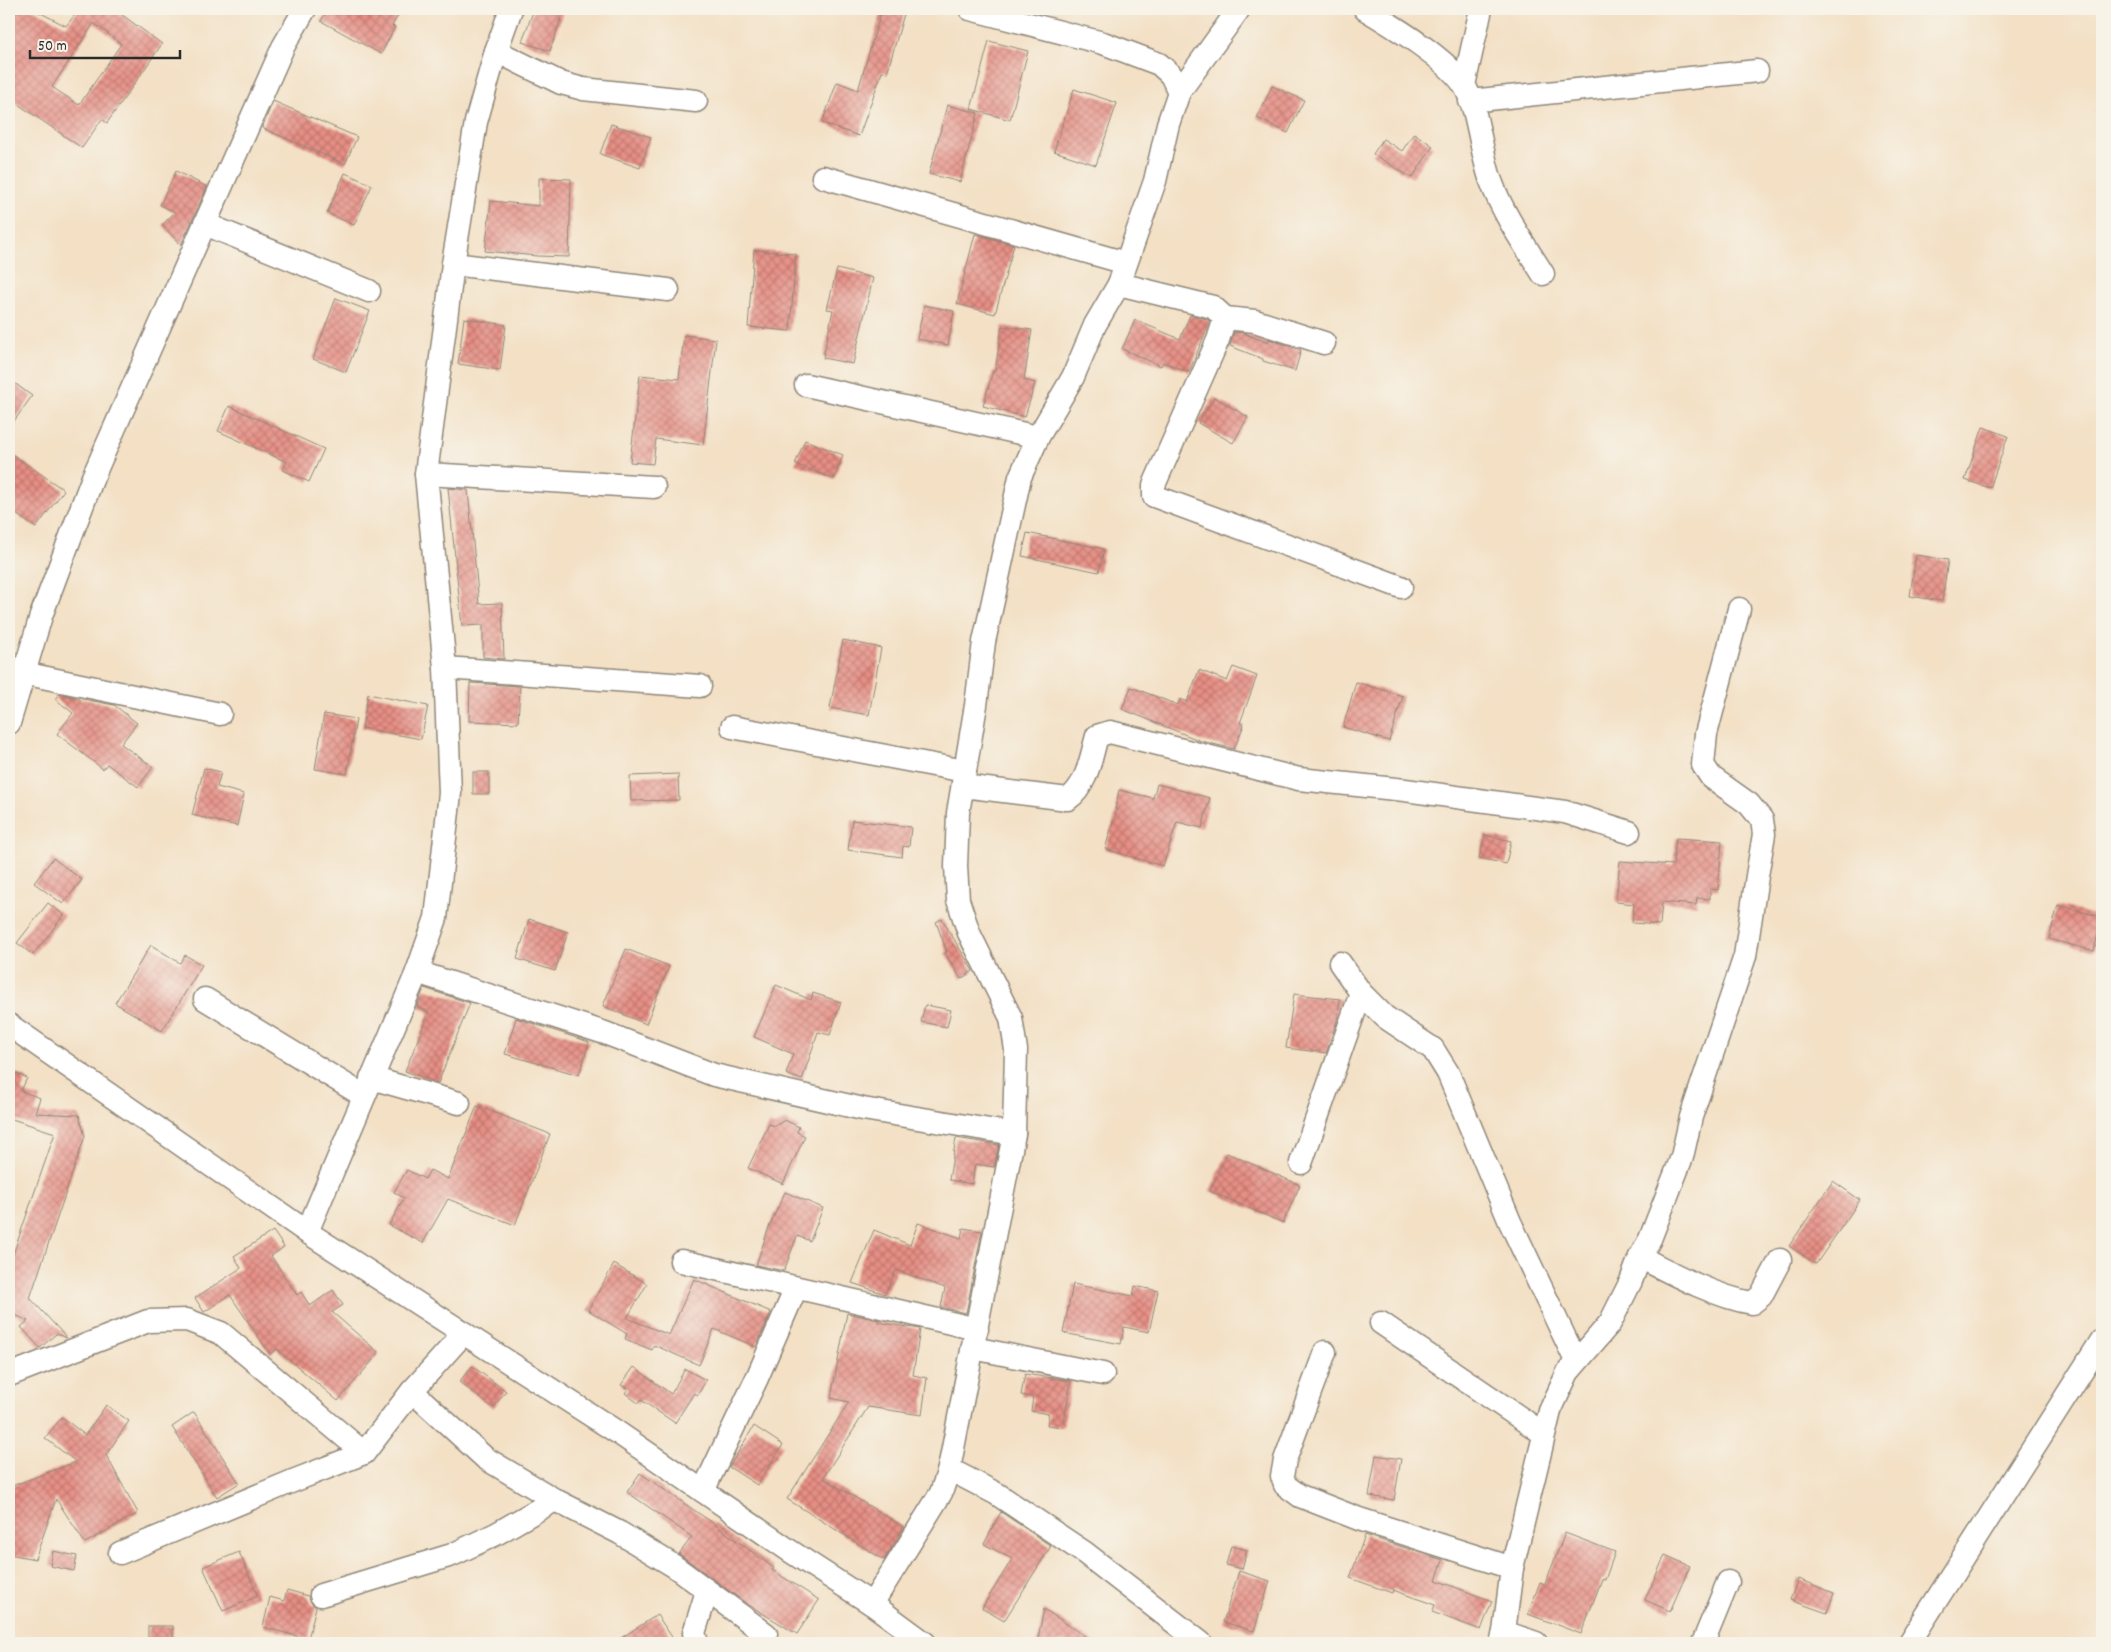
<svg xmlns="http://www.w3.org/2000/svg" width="2111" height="1652" font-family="Dekko,sans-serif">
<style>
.building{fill:url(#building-cross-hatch);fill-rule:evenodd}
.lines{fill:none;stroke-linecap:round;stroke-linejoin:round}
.minor-casing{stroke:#8f8678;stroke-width:25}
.minor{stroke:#fff;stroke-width:22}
</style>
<defs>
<pattern id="building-cross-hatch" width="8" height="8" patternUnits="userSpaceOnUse" patternTransform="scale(1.25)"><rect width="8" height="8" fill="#e78f85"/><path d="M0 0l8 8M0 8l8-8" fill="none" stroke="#bb756d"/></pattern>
</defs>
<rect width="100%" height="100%" fill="#f7f3e8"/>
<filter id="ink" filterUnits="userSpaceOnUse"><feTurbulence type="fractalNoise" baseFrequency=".02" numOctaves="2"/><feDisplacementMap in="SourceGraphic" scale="10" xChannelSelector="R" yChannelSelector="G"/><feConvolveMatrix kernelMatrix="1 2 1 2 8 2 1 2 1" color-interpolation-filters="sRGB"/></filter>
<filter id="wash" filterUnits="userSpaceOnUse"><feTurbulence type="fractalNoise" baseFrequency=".0096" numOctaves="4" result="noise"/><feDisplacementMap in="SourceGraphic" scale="20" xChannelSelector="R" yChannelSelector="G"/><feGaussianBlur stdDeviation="1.12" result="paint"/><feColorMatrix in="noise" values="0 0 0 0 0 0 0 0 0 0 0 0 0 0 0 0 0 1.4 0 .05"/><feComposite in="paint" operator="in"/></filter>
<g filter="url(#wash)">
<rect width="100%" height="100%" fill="#f3e0c5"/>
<g id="blocks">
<g class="building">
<path d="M 9,9 L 33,9 L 66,26 L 78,11 L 75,9 L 114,9 L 162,44 L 107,123 L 102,119 L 82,148 L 9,98 ZM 94,23 L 121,44 L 79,105 L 52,87 Z"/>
<polygon points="328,9 402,9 392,26 395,27 381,54 321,21"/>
<polygon points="534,9 564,9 550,51 522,42"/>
<polygon points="882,9 904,14 887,73 882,72 859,136 822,123 837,82 858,90"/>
<polygon points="989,41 1028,51 1010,120 971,109"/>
<polygon points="1272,86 1304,100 1288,133 1257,118"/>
<polygon points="1074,89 1117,103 1096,165 1054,151"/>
<polygon points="273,101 357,137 345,164 262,128"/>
<polygon points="947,105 978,113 960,182 929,174"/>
<polygon points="611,124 651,137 640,168 600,154"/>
<polygon points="1414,133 1433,146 1412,178 1373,154 1383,139 1402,151"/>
<polygon points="176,171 207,187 181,245 162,225 175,212 160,205"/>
<polygon points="345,173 372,185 354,225 327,213"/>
<polygon points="539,178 571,179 569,257 537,256 485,251 491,201 539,206"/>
<polygon points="975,234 1014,245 995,314 957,304"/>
<polygon points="754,250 796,254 790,331 748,327"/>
<polygon points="837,269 873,278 853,364 823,358 833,310 827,309"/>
<polygon points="336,298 370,311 346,372 313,359"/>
<polygon points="924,305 954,311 948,345 917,339"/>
<polygon points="1190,315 1207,319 1210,322 1189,372 1163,362 1161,366 1122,349 1135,320 1180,339"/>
<polygon points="464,318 506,325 500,370 458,364"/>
<polygon points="1002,326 1032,330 1024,380 1035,383 1025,417 983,406 993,371 995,371"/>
<polygon points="1234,332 1244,333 1268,343 1269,339 1301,350 1295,371 1263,361 1263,359 1230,346"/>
<polygon points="684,335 716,339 703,445 656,439 653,464 630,462 640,375 679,379"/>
<polygon points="9,379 32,396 9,428"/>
<polygon points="1214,397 1248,417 1233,443 1198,423"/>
<polygon points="229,406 324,449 309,482 283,470 287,462 218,431"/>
<polygon points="1983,427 2008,436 1990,488 1965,480"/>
<polygon points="805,440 843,455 834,479 795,464"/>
<polygon points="9,452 64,490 36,528 9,509"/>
<polygon points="448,488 468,490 479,604 502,603 504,659 483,657 483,625 462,626"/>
<polygon points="1027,533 1104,549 1099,572 1022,556"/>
<polygon points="1916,555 1948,560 1942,601 1910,596"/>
<polygon points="843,640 881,648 869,715 830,708"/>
<polygon points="1233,667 1257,676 1240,723 1244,725 1234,749 1201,741 1122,709 1131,687 1178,705 1180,699 1187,702 1199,670 1227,681"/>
<polygon points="1356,682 1403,696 1389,741 1343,727"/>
<polygon points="470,683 520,686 518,723 469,721"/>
<polygon points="59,694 78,698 82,701 83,699 114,705 137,723 121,744 153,767 138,787 107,764 103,769 57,734 73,713 55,699"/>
<polygon points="368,694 428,706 421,739 362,728"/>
<polygon points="324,714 356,719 347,774 315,769"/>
<polygon points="204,768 221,772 217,787 244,794 237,826 192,815"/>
<rect x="473" y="772" width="16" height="22"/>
<polygon points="678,774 679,800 631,801 630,776"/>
<polygon points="1157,784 1210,798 1202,828 1177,822 1163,866 1105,849 1117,809 1115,809 1119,790 1153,798"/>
<polygon points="852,820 911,827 909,847 903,846 902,857 848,850"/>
<polygon points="1485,835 1511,841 1506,864 1479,858"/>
<polygon points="1676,838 1722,841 1718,890 1710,889 1710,899 1697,898 1696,905 1662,902 1660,925 1632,923 1634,904 1616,902 1620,861 1673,865"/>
<polygon points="53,858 82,880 63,904 34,883"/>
<polygon points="48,903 64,915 33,955 17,943"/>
<polygon points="2058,905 2102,917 2094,951 2049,939"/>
<polygon points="529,919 568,932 555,971 517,959"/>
<polygon points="942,919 973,971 961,979 945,953 947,952 936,922"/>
<polygon points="151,945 180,963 185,955 202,965 162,1031 115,1003"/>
<polygon points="626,949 669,966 646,1024 603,1006"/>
<polygon points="776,985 811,1000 813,993 841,1002 830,1035 818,1032 802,1080 786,1074 793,1054 754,1037"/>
<polygon points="424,988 470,1003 438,1083 405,1071 429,1012 417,1007"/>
<polygon points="1294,994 1340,999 1337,1021 1326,1053 1286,1048"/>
<polygon points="925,1005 951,1010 947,1027 921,1022"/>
<polygon points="516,1018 589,1042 579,1075 505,1054"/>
<polygon points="9,1070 27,1078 21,1091 40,1098 35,1113 79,1115 85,1136 30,1298 67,1338 56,1334 40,1348 21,1327 28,1321 9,1312 9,1266 55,1133 9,1118"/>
<polygon points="477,1106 550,1134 515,1225 448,1199 423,1243 389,1225 404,1198 394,1192 407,1170 425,1179 430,1170 448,1179"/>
<polygon points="785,1120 799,1127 797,1132 805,1136 783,1184 748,1168 769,1124 775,1126"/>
<polygon points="956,1138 999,1145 994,1167 975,1164 972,1184 949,1180"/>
<polygon points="1227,1153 1300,1185 1283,1223 1210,1191"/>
<polygon points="1833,1181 1860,1200 1816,1264 1789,1246"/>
<polygon points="785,1192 823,1208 810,1241 797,1236 784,1271 756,1265 769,1227"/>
<polygon points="918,1223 961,1238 963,1228 982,1231 966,1313 941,1307 945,1288 896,1270 885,1294 852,1283 874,1230 910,1245"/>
<polygon points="273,1231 284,1247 271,1256 297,1295 301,1292 310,1306 333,1290 343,1305 332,1312 379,1353 338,1401 277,1349 270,1354 230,1295 204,1312 195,1298 241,1268 234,1256"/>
<polygon points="614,1264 647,1284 627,1318 669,1335 694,1279 771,1312 756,1347 714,1329 699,1365 654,1345 652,1350 625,1339 627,1334 588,1310"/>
<polygon points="1073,1284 1133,1296 1135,1286 1158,1291 1149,1332 1124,1327 1121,1344 1063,1333"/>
<polygon points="847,1313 879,1320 878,1322 920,1329 913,1375 927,1378 922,1415 868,1407 823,1478 904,1527 884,1560 787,1499 849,1402 831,1398"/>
<polygon points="472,1366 506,1391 493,1408 459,1382"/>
<polygon points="634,1367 671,1394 685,1369 706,1380 698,1395 694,1393 675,1423 641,1400 638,1403 625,1393 628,1389 621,1385"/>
<polygon points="1025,1374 1071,1381 1063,1427 1047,1425 1049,1414 1031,1411 1033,1397 1021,1395"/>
<polygon points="106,1405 129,1421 106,1455 138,1513 85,1543 56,1499 35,1559 9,1554 9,1487 76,1462 45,1438 62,1417 85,1435"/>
<polygon points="194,1412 239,1483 217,1497 172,1427"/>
<polygon points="754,1426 783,1445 757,1485 729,1467"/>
<polygon points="1376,1455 1401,1459 1394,1500 1369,1496"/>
<polygon points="640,1473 710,1521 774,1568 772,1570 819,1600 797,1634 747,1604 679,1554 692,1537 627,1492"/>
<polygon points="1001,1512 1051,1546 1004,1621 982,1608 1012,1559 984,1544"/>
<polygon points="1565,1533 1615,1552 1605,1580 1602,1579 1581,1634 1528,1614 1540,1582 1545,1584"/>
<polygon points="1365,1535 1443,1560 1436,1580 1492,1601 1481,1630 1432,1612 1435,1605 1393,1590 1392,1593 1350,1578"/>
<polygon points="1231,1546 1247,1550 1242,1569 1226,1565"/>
<polygon points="53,1551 77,1556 74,1571 50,1566"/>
<polygon points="239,1552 258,1596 223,1611 203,1567"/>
<polygon points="1665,1555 1690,1566 1670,1611 1645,1600"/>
<polygon points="1239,1571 1270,1581 1254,1631 1223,1622"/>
<polygon points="1798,1579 1834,1593 1827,1613 1790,1600"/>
<polygon points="287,1590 308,1596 312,1604 316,1607 308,1639 263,1627 270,1597 284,1601"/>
<polygon points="1044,1609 1095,1643 1037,1643"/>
<polygon points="657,1615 676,1643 613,1643"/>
<rect x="148" y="1626" width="25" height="17"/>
</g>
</g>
</g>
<g filter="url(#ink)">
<use href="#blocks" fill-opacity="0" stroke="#8f8678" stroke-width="1"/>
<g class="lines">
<defs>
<g id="minor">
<path d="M 1365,9 C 1393,26 1446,58 1464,85 C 1478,108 1481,154 1491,181 C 1503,214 1524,244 1543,274"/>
<polyline points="496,51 561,83 583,89 696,101"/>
<polyline points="1464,85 1481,9"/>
<polyline points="1179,92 1239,9"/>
<polyline points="1470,101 1757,71"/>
<polyline points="823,177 1126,263"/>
<polyline points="205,224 369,291"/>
<polyline points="453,264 668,290"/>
<polyline points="1119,284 1213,307 1225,318 1218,340 1154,485 1154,496 1401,587"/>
<polyline points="1225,318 1255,321 1324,343"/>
<polyline points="806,385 1038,437"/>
<polyline points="426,474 654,487"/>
<polyline points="445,668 700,686"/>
<polyline points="23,673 220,714"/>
<polyline points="9,723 41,616 93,477 283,47 305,9"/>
<polyline points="732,727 965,771"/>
<path d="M 963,786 L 1068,799 C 1087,786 1091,757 1097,736 L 1110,732 L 1299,779 L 1405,790 L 1565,812 L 1629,832"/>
<polyline points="1340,963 1361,993 1385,1017 1433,1049 1448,1073 1510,1222 1576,1361"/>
<polyline points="417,972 605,1033 714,1075 863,1109 1014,1134"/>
<polyline points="205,999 364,1096"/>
<polyline points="9,1025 307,1232 617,1432 790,1551 872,1604 925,1643"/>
<polyline points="371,1078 459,1103"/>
<polyline points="1301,1163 1361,993"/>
<polyline points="307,1232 417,972 436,918 450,793 445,668 426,474 453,264 476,122 496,51 511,9"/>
<polyline points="1640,1257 1650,1239 1682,1157 1691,1117 1745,956 1757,876 1764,834 1762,820 1749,804 1711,777 1703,765 1706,734 1739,609"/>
<polyline points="681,1261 977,1329"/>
<polyline points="1381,1323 1544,1434"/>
<polyline points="973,1348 1103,1374"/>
<polyline points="1325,1352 1285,1460 1282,1476 1285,1485 1300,1496 1359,1519 1512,1568"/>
<polyline points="9,1375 148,1321 187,1320 221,1333 364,1453"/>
<polyline points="412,1391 485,1458 555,1500 620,1533 674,1566 766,1634"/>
<polyline points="949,1469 997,1494 1085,1553 1201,1643"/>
<polyline points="703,1491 757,1378 796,1288"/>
<polyline points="120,1553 293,1481 364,1453 412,1391 464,1333"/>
<polyline points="321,1595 452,1555 496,1534 555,1500"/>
<polyline points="872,1604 941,1493 949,1469 1014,1134 1016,1050 1011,1018 969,933 958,900 956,866 958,813 976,705 984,642 1020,477 1038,437 1073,377 1095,325 1119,284 1155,181 1168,124 1179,92 1171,75 1159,64 1103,43 970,9"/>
<polyline points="1504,1632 1536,1643"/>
<polyline points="697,1643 694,1633 707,1591"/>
<path d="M 1501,1643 L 1504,1632 L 1512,1568 L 1550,1411 L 1568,1372 L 1610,1323 L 1631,1281 L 1640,1257 C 1673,1274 1716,1297 1752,1303 L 1761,1296 L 1780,1260"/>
<polyline points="1703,1643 1728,1582"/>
<polyline points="1909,1643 2102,1340"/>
</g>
</defs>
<use href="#minor" class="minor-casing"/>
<use href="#minor" class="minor"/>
</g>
</g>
<rect width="2111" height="1652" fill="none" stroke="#f7f3e8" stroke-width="30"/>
<path d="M30 50v8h150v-8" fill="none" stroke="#2b2b2b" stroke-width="2.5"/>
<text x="38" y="50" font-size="15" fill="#2b2b2b" stroke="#f7f3e8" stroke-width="4" paint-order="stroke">50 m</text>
</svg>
